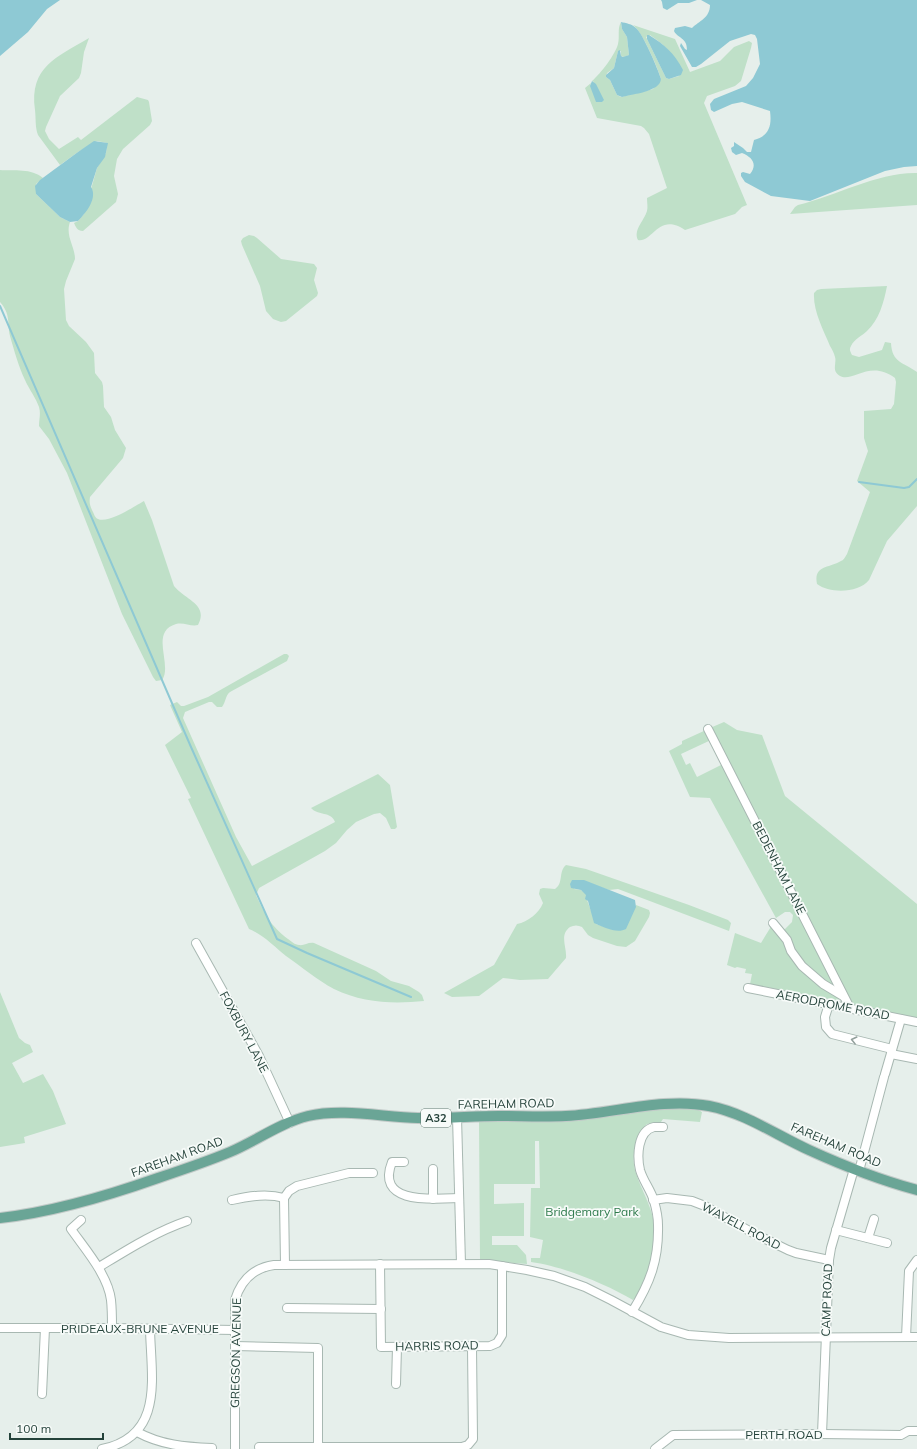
<svg xmlns="http://www.w3.org/2000/svg" width="917" height="1449" font-family="Mulish,sans-serif">
<style>
.green{fill:#bfe0c8;fill-rule:evenodd}
.water{fill:#8ec9d4}
.lines{fill:none;stroke-linecap:round;stroke-linejoin:round}
.stream{stroke:#8ec9d4;stroke-width:2}
.minor-casing{stroke:#a8b8b2;stroke-width:10}
.major-casing{stroke:#c2cac8;stroke-width:12}
.minor{stroke:#fff;stroke-width:8}
.major{stroke:#6aa596;stroke-width:10}
.oneway{stroke:#92a09c}
.labels{text-anchor:middle;stroke-width:3.5;stroke-linejoin:round;paint-order:stroke}
.shield{fill:#f7fbf9;stroke:#637a73;stroke-width:1}
.shield-label{font-size:11px;font-weight:bold;fill:#24423a}
.street-label{font-size:12px;fill:#24423a;stroke:#f7fbf9}
.park-label{font-size:12px;fill:#2d7a4b;stroke:#f7fbf9}
</style>
<rect width="100%" height="100%" fill="#e6efeb"/>
<g class="green">
<path d="M 621,22 L 622,29 L 627,37 L 629,55 L 624,57 L 621,56 L 621,51 L 618,51 L 614,68 L 607,73 L 606,77 L 610,80 L 617,95 L 621,97 L 653,89 L 661,79 C 658,68 642,31 633,25 L 675,39 L 690,72 L 720,61 L 734,47 L 749,41 L 752,43 L 751,48 L 741,81 L 735,86 L 707,96 L 704,103 L 747,205 L 742,207 L 735,214 L 685,230 C 658,212 653,243 638,240 C 633,230 644,221 647,211 C 648,207 647,203 647,198 L 667,188 L 649,134 L 644,128 L 641,126 L 597,118 L 585,88 L 591,83 L 590,86 L 594,82 L 592,81 C 601,73 615,55 618,44 C 620,36 617,29 621,22 ZM 650,35 C 671,50 671,52 679,76 L 669,79 L 666,78 L 647,39 L 646,37 Z"/>
<path d="M 89,38 L 84,52 L 81,73 L 79,78 L 60,96 L 46,127 L 45,131 L 49,139 L 59,149 L 78,137 L 81,140 L 137,97 L 148,100 L 149,102 L 152,121 L 150,125 L 123,149 L 117,159 L 114,176 L 118,194 L 116,202 L 83,231 C 77,231 76,227 74,223 L 78,221 L 84,214 L 97,168 L 106,153 L 107,143 L 97,141 L 78,152 L 60,165 L 38,135 C 35,127 36,119 35,110 C 29,67 57,57 89,38 Z"/>
<path d="M 0,170 C 15,171 31,168 43,178 L 36,184 L 36,194 L 60,217 L 70,222 C 65,236 75,246 75,259 L 66,281 L 64,289 L 66,320 L 69,326 L 86,342 L 94,353 L 95,373 L 102,382 L 103,386 L 104,407 L 111,417 L 115,430 L 126,448 L 123,458 L 90,497 C 89,503 90,506 93,512 C 94,514 95,518 98,519 C 108,524 135,506 144,501 L 152,520 L 174,586 C 185,600 209,604 198,625 C 191,627 184,622 176,624 C 149,632 173,665 162,680 L 156,681 L 153,677 L 122,614 L 67,473 L 49,439 L 39,426 C 39,419 41,414 39,407 C 36,398 29,389 25,380 C 19,368 14,350 10,336 C 7,322 11,315 0,302 Z"/>
<path d="M 917,173 L 917,205 L 790,214 L 795,207 L 798,205 C 836,196 878,172 917,173 Z"/>
<polygon points="249,235 254,236 257,238 281,259 314,264 317,268 314,280 318,293 317,296 286,321 281,322 273,319 266,311 260,286 242,245 241,241 243,238"/>
<path d="M 887,286 C 884,302 879,320 867,331 C 862,336 854,339 851,346 C 849,349 850,351 852,355 L 859,357 L 882,350 L 885,342 L 891,343 C 892,363 903,362 917,372 L 917,506 L 887,541 L 869,580 C 859,593 830,594 817,584 C 813,565 830,568 841,561 C 844,560 845,557 847,554 L 870,492 L 857,481 L 864,462 L 868,451 L 864,438 L 864,411 L 891,409 L 894,404 L 896,382 L 895,378 C 870,359 852,383 840,376 C 831,371 837,363 835,357 C 834,353 832,349 830,346 C 823,329 813,311 814,293 L 817,290 L 821,289 Z"/>
<path d="M 284,654 L 287,654 L 289,656 L 287,661 L 230,692 C 225,696 226,702 222,707 L 217,707 L 212,702 L 209,702 L 185,712 L 183,718 L 236,837 L 252,866 L 335,822 C 331,811 318,816 311,808 L 378,774 L 390,785 L 397,827 L 395,829 L 391,829 L 386,818 L 380,813 L 374,814 L 356,822 L 347,830 L 336,843 L 325,851 L 259,888 L 256,895 C 265,915 270,925 288,939 C 291,941 295,945 299,945 C 304,946 308,942 314,943 L 376,971 L 391,981 L 409,986 L 419,992 L 422,995 L 424,1001 C 393,1004 363,1003 334,989 C 317,980 302,967 286,956 C 275,947 262,934 249,929 L 188,799 L 191,798 L 165,745 L 182,732 L 170,705 L 177,702 L 181,706 L 184,706 L 208,697 Z"/>
<polygon points="724,722 737,730 762,735 785,796 917,904 917,1018 857,1006 851,1003 710,728"/>
<polygon points="706,730 711,740 681,754 686,765 690,763 697,777 723,764 835,985 834,987 831,986 805,964 796,952 784,930 792,922 793,915 790,912 785,912 776,918 710,798 690,797 669,751 682,744 682,741"/>
<path d="M 566,865 L 586,869 L 689,905 L 728,920 L 731,923 L 729,931 L 618,889 L 609,890 L 580,880 L 574,889 L 581,890 L 587,895 L 587,900 L 596,924 L 614,930 L 624,930 L 636,905 L 649,910 L 650,913 L 649,917 L 635,941 L 626,947 L 617,946 L 593,938 L 588,935 L 582,927 C 578,925 574,925 570,927 C 559,935 567,947 566,958 L 548,979 L 520,980 L 503,978 L 479,996 L 452,997 L 444,993 L 494,965 L 517,924 C 528,922 539,913 543,903 L 539,894 L 540,889 L 543,888 L 555,889 C 564,883 558,872 566,865 Z"/>
<polygon points="772,925 780,934 787,949 839,997 839,1001 750,984 752,974 745,973 746,969 737,967 735,968 727,965 735,933 761,943"/>
<polygon points="0,992 19,1038 25,1043 30,1045 33,1052 12,1063 23,1083 43,1074 53,1091 66,1124 24,1137 25,1143 0,1147"/>
<path d="M 693,1107 L 702,1112 L 700,1122 L 663,1119 L 661,1122 L 647,1124 C 636,1134 631,1155 635,1170 C 641,1191 654,1208 655,1231 C 655,1248 652,1270 644,1285 C 641,1290 637,1295 633,1300 C 606,1284 562,1266 531,1262 L 531,1258 L 540,1258 L 543,1240 L 530,1237 L 531,1188 L 540,1188 L 539,1141 L 535,1141 L 535,1184 L 494,1184 L 494,1204 L 524,1203 L 524,1236 L 492,1236 L 492,1245 L 517,1245 L 526,1255 L 527,1264 L 480,1260 L 479,1122 L 488,1120 Z"/>
</g>
<g class="water">
<polygon points="0,0 60,0 47,9 28,32 0,56"/>
<polygon points="661,0 697,0 689,3 678,3 667,10 663,8 662,2"/>
<path d="M 701,0 L 917,0 L 917,166 L 904,167 L 885,171 L 810,201 L 771,196 L 745,182 L 741,176 L 741,173 L 743,172 L 750,174 C 758,164 752,157 742,153 L 736,155 L 732,152 L 731,148 L 734,146 L 734,142 L 743,148 L 747,152 L 751,152 L 754,140 C 769,136 772,126 770,111 L 742,102 L 732,104 L 714,112 L 711,110 L 710,104 L 714,99 L 746,86 L 753,78 L 760,64 L 757,39 L 755,35 L 751,34 L 730,41 L 701,64 L 696,67 L 692,67 L 680,46 L 681,43 L 685,49 L 687,50 C 687,37 678,39 674,31 L 675,28 L 685,26 L 692,28 C 699,21 710,18 710,5 Z"/>
<path d="M 621,22 C 626,23 632,24 636,28 C 643,34 658,69 661,79 C 660,92 632,94 622,97 L 617,95 L 610,80 L 606,77 L 606,75 L 614,68 L 618,51 L 620,50 L 621,56 L 623,57 L 629,55 L 627,37 L 622,29 Z"/>
<path d="M 647,35 L 649,35 C 665,45 674,53 683,70 L 681,75 L 669,79 L 666,78 L 647,39 Z"/>
<polygon points="592,81 596,84 604,100 602,102 596,102 590,86"/>
<path d="M 94,141 L 108,143 L 105,157 L 97,168 L 91,187 C 98,198 86,213 78,221 L 70,222 L 60,217 L 36,194 L 35,186 L 40,180 L 78,152 Z"/>
<path d="M 572,880 L 584,880 L 635,900 L 636,907 L 626,929 C 617,934 603,927 594,923 L 588,901 L 585,899 L 586,895 L 581,890 L 571,888 L 570,884 Z"/>
</g>
<g class="lines">
<g class="stream">
<polyline points="0,306 191,747 277,939 307,953 411,997"/>
<polyline points="859,482 904,488 909,487 917,479"/>
</g>
<defs>
<g id="minor">
<polyline points="708,729 850,1008"/>
<polyline points="773,923 787,940 791,951 802,966 823,984 843,996"/>
<polyline points="196,943 259,1056 290,1123"/>
<polyline points="748,988 917,1022"/>
<polyline points="829,1004 825,1017 826,1027 832,1034 892,1049"/>
<polyline points="891,1054 917,1059"/>
<polyline points="885,1074 901,1019"/>
<polyline points="457,1117 461,1264"/>
<path d="M 404,1162 L 392,1162 C 375,1205 433,1199 458,1198"/>
<polyline points="433,1169 433,1199"/>
<polyline points="859,1171 884,1077"/>
<path d="M 232,1200 C 249,1196 267,1193 284,1198"/>
<polyline points="653,1200 667,1198 692,1201 705,1206 753,1233 788,1250 796,1253 829,1260"/>
<path d="M 81,1220 L 71,1229 C 85,1249 108,1275 111,1300 C 112,1309 112,1319 112,1328"/>
<polyline points="836,1230 887,1243"/>
<polyline points="868,1238 874,1219"/>
<polyline points="380,1264 381,1347 490,1346 497,1343 502,1335 502,1266"/>
<polyline points="285,1265 284,1198 289,1191 297,1186 349,1173 373,1173"/>
<path d="M 99,1267 C 127,1250 155,1232 187,1221"/>
<polyline points="287,1308 381,1309"/>
<path d="M 632,1312 C 650,1283 659,1260 658,1225 C 658,1218 656,1208 654,1201 C 651,1190 643,1181 640,1170 C 637,1157 637,1131 654,1127 C 657,1127 661,1127 663,1127"/>
<polyline points="0,1328 112,1328 235,1330"/>
<polyline points="906,1337 909,1271 917,1260"/>
<polyline points="235,1346 318,1348 318,1448"/>
<polyline points="396,1384 397,1347"/>
<polyline points="42,1394 45,1328"/>
<path d="M 137,1432 C 161,1445 185,1447 212,1448"/>
<polyline points="822,1434 829,1260 831,1248 854,1169"/>
<polyline points="259,1447 462,1447 468,1445 473,1439 472,1347"/>
<path d="M 102,1449 C 165,1436 151,1377 150,1329"/>
<path d="M 235,1449 L 235,1300 C 241,1280 253,1268 274,1265 L 489,1264 L 527,1270 L 554,1276 L 585,1287 L 611,1300 L 661,1327 L 688,1335 L 729,1338 L 917,1337"/>
<polyline points="655,1449 673,1435 822,1434 901,1435 908,1431 917,1431"/>
</g>
<path id="major" d="M 0,1218 C 54,1212 107,1196 158,1178 C 182,1170 206,1162 230,1152 C 256,1141 280,1123 308,1116 C 342,1108 382,1117 418,1118 C 445,1119 472,1116 499,1116 C 521,1116 544,1117 566,1116 C 612,1114 663,1097 709,1106 C 745,1113 776,1135 809,1150 C 844,1166 880,1180 917,1190"/>
</defs>
<use href="#minor" class="minor-casing"/>
<use href="#major" class="major-casing"/>
<use href="#minor" class="minor"/>
<use href="#major" class="major"/>
</g>
<defs><path id="oneway-chevron" d="M-2-3.5L2.5 0L-2 3.5" fill="none" stroke-width="1.6" stroke-linecap="round" stroke-linejoin="round"/></defs>
<use class="oneway" href="#oneway-chevron" transform="translate(854 1040) rotate(-166)"/>
<g class="labels">
<rect class="shield" x="421" y="1109" width="30" height="18" rx="3"/>
<g class="shield-label">
<text x="436" y="1122">A32</text>
</g>
<g class="street-label">
<text transform="translate(779 868) rotate(63)" y="4">BEDENHAM LANE</text>
<text transform="translate(833 1005) rotate(11)" y="4">AERODROME ROAD</text>
<text transform="translate(244 1032) rotate(62)" y="4">FOXBURY LANE</text>
<text transform="translate(506 1104) rotate(-1)" y="4">FAREHAM ROAD</text>
<text transform="translate(836 1145) rotate(23)" y="4">FAREHAM ROAD</text>
<text transform="translate(177 1157) rotate(-20)" y="4">FAREHAM ROAD</text>
<text transform="translate(741 1226) rotate(28)" y="4">WAVELL ROAD</text>
<text transform="translate(827 1300) rotate(-88)" y="4">CAMP ROAD</text>
<text x="140" y="1333">PRIDEAUX-BRUNE AVENUE</text>
<text transform="translate(437 1346) rotate(-1)" y="4">HARRIS ROAD</text>
<text transform="translate(236 1353) rotate(-89)" y="4">GREGSON AVENUE</text>
<text x="784" y="1439">PERTH ROAD</text>
</g>
<g class="park-label">
<text x="592" y="1216">Bridgemary Park</text>
</g>
</g>
<path d="M10 1433v6h93v-6" fill="none" stroke="#24423a" stroke-width="2"/>
<text x="16" y="1433" font-size="12" fill="#24423a" stroke="#f7fbf9" stroke-width="3" paint-order="stroke">100 m</text>
</svg>
